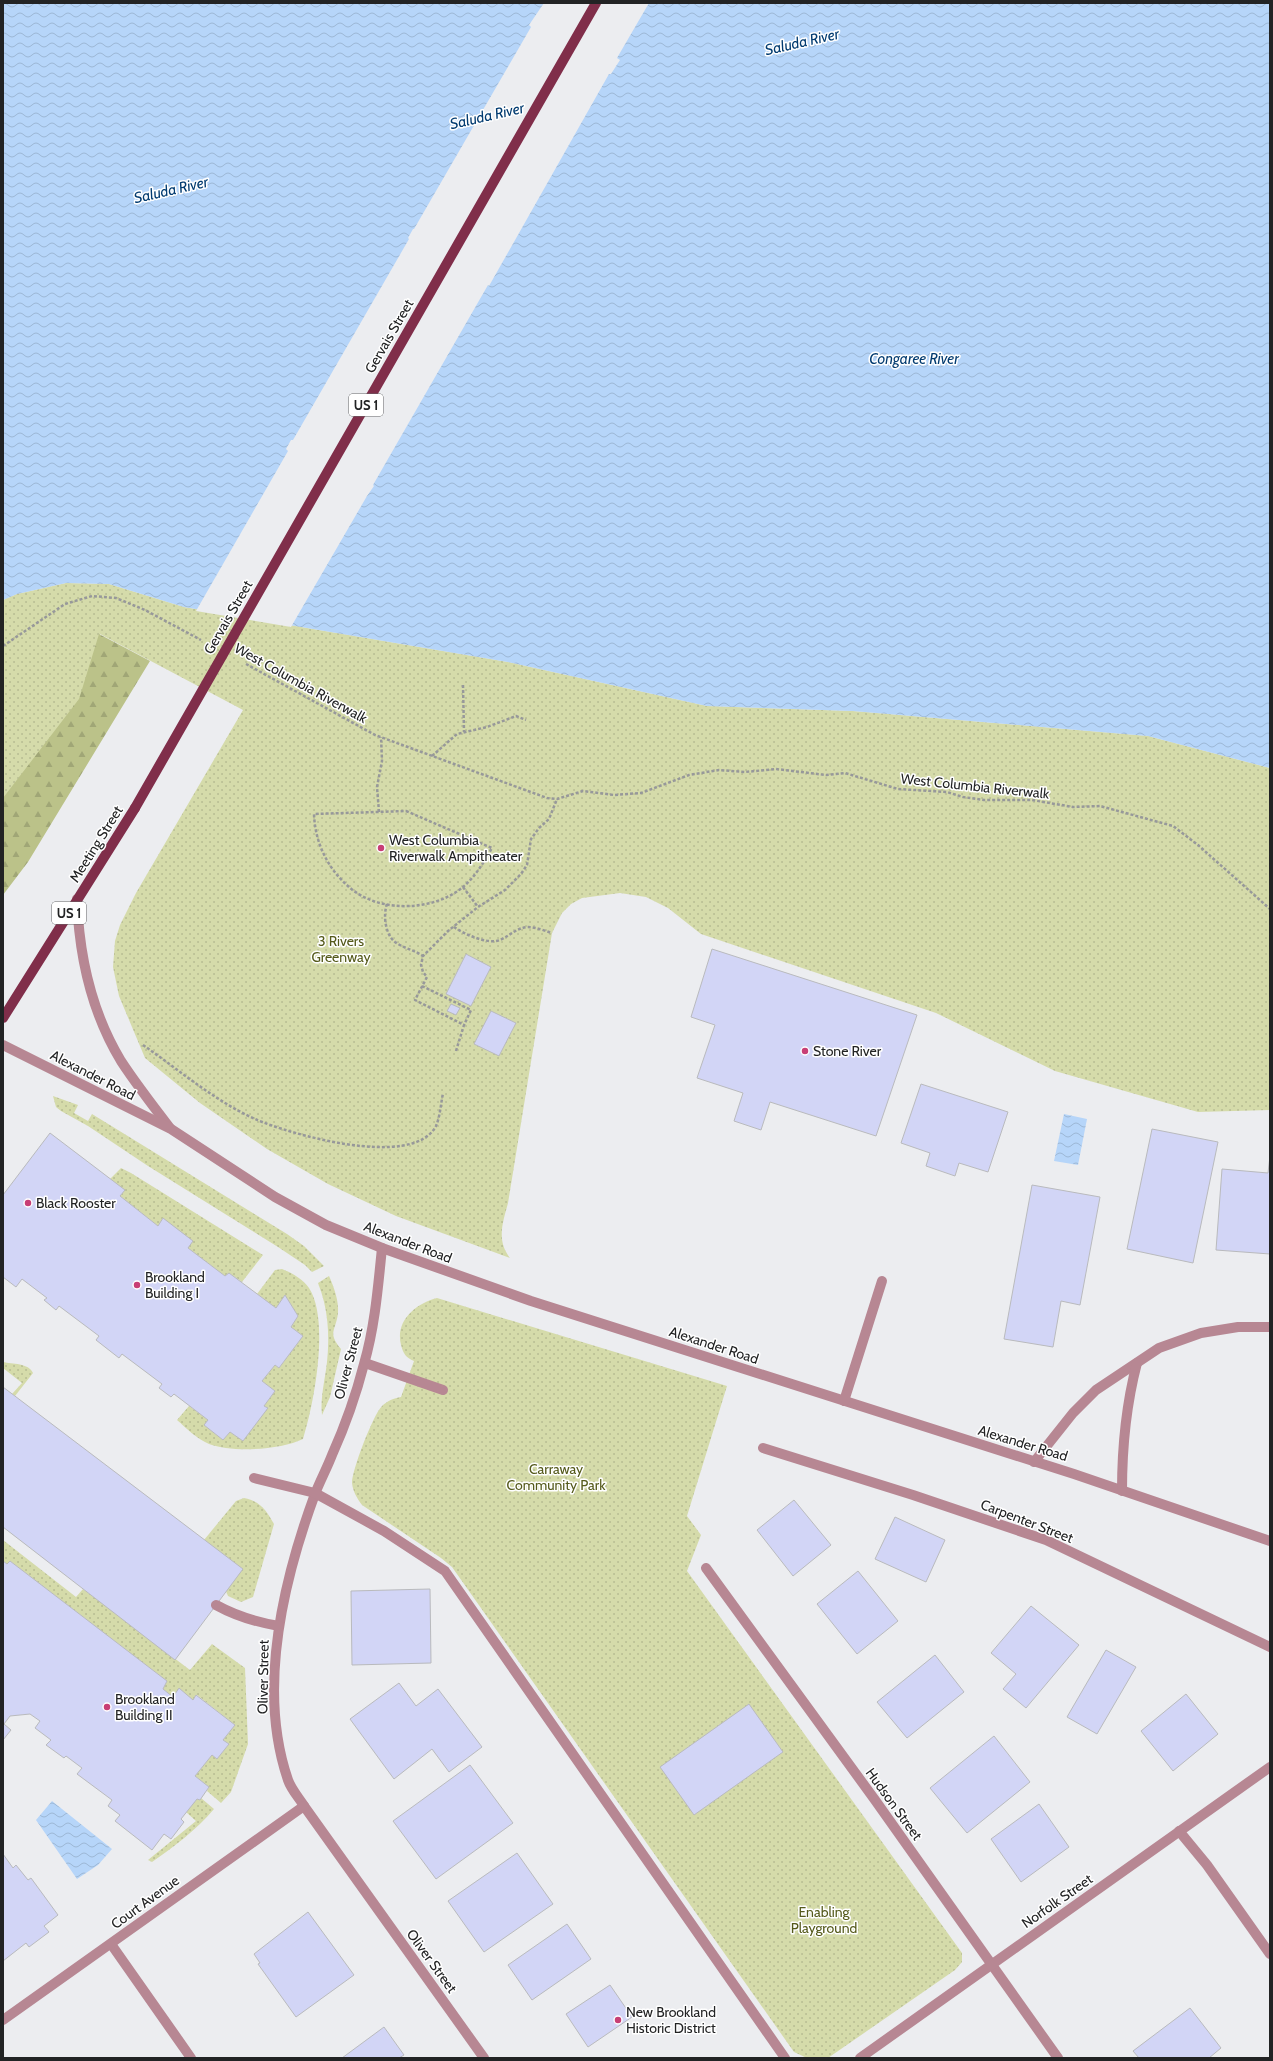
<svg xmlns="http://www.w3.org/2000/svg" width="1273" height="2061" font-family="Cabin,sans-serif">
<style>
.grass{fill:url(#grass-dots)}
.forest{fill:url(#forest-firs)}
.water{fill:url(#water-waves)}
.pier{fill:#ecedf0}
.building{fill:#d2d5f6;stroke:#b9babd}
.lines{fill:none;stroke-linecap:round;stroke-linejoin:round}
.path{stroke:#97989a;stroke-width:2.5;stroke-dasharray:3 2;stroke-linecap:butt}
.minor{stroke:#b78793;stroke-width:10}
.major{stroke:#802e4a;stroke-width:10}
.major-bridge{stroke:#802e4a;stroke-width:10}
.poi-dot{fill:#c83e75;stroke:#fff;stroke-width:1.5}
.labels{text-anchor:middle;stroke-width:3;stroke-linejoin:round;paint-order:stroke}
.shield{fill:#fff;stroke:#646566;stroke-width:1}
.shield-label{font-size:13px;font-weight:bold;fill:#222324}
.street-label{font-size:14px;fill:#222324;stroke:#fff}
.poi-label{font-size:14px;fill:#222324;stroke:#fff;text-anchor:start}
.park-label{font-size:14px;fill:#555a1b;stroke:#fff}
.water-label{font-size:15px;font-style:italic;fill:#023b70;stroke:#fff}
</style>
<defs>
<pattern id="grass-dots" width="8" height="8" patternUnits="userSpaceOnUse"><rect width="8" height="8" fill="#d5dbaa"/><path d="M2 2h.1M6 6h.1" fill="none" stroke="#b7bc92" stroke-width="1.8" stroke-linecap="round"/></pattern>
<pattern id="forest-firs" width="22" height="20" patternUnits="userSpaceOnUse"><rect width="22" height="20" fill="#bbc289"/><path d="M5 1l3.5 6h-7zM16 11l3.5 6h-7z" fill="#a0a676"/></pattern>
<pattern id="water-waves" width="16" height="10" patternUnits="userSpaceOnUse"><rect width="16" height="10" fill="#b6d5f9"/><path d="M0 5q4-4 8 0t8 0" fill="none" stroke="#9cb7d5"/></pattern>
</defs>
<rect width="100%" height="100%" fill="#ecedf0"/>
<g class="grass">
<path d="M 66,583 L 109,584 L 184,607 L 508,662 L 707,706 L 853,711 L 1148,736 L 1270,768 L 1270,1110 L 1198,1112 L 1055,1071 L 936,1013 L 701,934 L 668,908 L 646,897 L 620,893 L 582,898 L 571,904 L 562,913 L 552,933 L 508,1203 C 503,1222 496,1240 510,1258 L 396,1216 L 328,1184 L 267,1149 L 200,1103 L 145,1058 L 119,996 L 113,967 L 115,941 L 120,925 L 136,893 L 243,710 L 100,634 L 88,702 L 3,839 L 3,600 L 17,594 Z"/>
<polygon points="53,1096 78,1105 74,1113 88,1121 92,1114 287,1234 304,1246 324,1266 312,1272 305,1265 278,1247 148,1166 88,1126 61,1111 56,1107"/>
<polygon points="121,1168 131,1173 263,1255 242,1282 229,1273 225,1276 188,1248 163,1218 158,1226 120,1196 124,1190 110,1179"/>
<path d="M 282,1269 C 292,1273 303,1279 309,1288 C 330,1320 314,1404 303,1439 C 280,1450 233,1453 209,1444 C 197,1439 186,1428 177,1420 L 189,1406 L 208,1420 L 204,1425 L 223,1440 L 230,1432 L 243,1441 L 264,1406 L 275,1391 L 262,1381 L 275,1365 L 279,1368 L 303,1336 L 291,1327 L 298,1316 L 285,1295 L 276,1308 L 257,1294 L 275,1270 Z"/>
<path d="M 329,1276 C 334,1287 339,1301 338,1313 C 336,1331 327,1332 341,1349 L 330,1397 L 322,1415 C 320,1398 325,1380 327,1362 C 330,1335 328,1308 318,1283 Z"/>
<path d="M 437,1298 L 727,1386 L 687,1516 L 701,1535 L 687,1571 L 962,1953 L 962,1962 L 955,1970 L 828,2058 L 807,2058 L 794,2052 L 452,1567 L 441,1558 L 362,1505 C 357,1498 353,1492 352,1483 C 352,1470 373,1415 382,1406 C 387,1401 394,1398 401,1397 L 414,1361 C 406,1358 403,1353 401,1345 C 395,1321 415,1304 437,1298 Z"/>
<path d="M 3,1362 C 12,1364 29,1363 33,1373 L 15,1396 L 12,1394 L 22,1383 L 3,1368 Z"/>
<path d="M 244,1498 C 260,1501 266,1510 274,1524 L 253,1597 L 241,1602 L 228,1596 L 204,1540 L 236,1501 Z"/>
<polygon points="3,1540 76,1597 83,1589 190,1670 212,1644 245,1668 248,1744 231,1792 221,1803 207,1791 209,1787 195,1776 212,1755 217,1759 229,1744 223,1740 235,1725 197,1695 193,1700 179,1689 173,1697 163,1689 167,1681 10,1561 7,1564 3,1561"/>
<path d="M 201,1798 L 214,1809 C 196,1830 175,1846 152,1862 L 148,1860 L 196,1821 L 186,1812 L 197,1799 L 200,1800 Z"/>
</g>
<polygon class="forest" points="99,634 150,661 28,862 3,895 3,798 79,699"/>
<g class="water">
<polygon points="3,3 1270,3 1270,768 1148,736 853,711 707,706 508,662 184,607 109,584 66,583 17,594 3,600"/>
<polygon points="1064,1114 1087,1119 1078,1165 1054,1161"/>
<polygon points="52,1801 112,1849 98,1865 77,1879 36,1820"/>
</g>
<polygon class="pier" points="544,3 649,3 617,58 620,60 611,74 609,74 489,286 488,285 373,485 374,486 367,496 291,627 196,611 288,451 286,449 291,440 293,440 409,239 408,238 413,229 414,229 531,27 529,25"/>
<g class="building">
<polygon points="712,949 917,1015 876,1136 770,1102 761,1130 734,1121 743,1093 697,1078 715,1025 691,1017"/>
<polygon points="466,954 491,967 471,1006 446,994"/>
<polygon points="451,1004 460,1008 456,1015 447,1011"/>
<polygon points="491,1011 516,1023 499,1056 474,1044"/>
<polygon points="921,1084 1008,1112 988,1172 959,1163 955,1176 926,1166 930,1153 901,1143"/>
<polygon points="1152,1129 1218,1142 1193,1263 1127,1249"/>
<polygon points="50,1133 125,1190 120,1196 158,1226 163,1218 193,1241 188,1248 225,1276 229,1273 276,1308 285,1295 298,1316 291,1327 303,1336 279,1368 275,1365 262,1381 275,1391 264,1406 268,1408 243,1441 230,1432 223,1440 204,1425 208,1420 174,1394 171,1397 159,1388 162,1384 122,1354 119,1358 96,1340 99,1336 59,1306 56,1310 44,1300 47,1298 22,1279 16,1287 3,1277 3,1195"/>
<polygon points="1270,1156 1270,1254 1216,1250 1222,1169 1268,1173"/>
<polygon points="1032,1185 1100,1197 1080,1305 1061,1301 1053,1347 1004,1339"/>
<polygon points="3,1387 243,1569 175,1660 3,1527"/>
<polygon points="794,1500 831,1545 793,1576 757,1530"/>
<polygon points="895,1517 945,1540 926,1582 875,1559"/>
<polygon points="3,1561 7,1564 10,1561 167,1681 163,1689 173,1697 179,1688 193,1700 196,1695 235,1725 223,1740 229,1744 217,1759 212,1755 195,1776 209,1787 200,1800 197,1799 181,1819 184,1822 171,1839 164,1834 152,1850 115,1821 120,1815 108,1806 112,1800 77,1774 82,1768 66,1756 64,1758 46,1745 51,1740 35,1728 40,1721 30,1714 10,1716 4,1724 11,1730 3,1740"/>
<polygon points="858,1571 898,1621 857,1654 817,1604"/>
<polygon points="430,1589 431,1663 352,1665 351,1591"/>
<polygon points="1031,1606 1079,1645 1026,1708 1003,1689 1016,1674 991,1653"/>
<polygon points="1106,1650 1136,1667 1097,1734 1067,1717"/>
<polygon points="935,1655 964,1692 907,1738 877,1702"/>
<polygon points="399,1683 416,1706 438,1689 482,1747 449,1772 432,1749 394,1779 350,1719"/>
<polygon points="1186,1694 1218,1734 1173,1771 1141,1731"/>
<polygon points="749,1704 783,1752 694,1815 660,1767"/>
<polygon points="994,1736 1030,1782 967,1833 930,1788"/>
<polygon points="470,1765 513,1823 436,1879 393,1821"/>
<polygon points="1039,1804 1069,1847 1021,1882 991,1839"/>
<polygon points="517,1853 553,1904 484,1952 448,1901"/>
<polygon points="3,1854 13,1868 16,1865 28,1880 31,1878 58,1915 44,1926 49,1932 29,1947 26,1943 3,1961"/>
<polygon points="308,1912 354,1975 296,2017 258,1964 260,1963 254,1954"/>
<polygon points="567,1924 591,1959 532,2000 508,1965"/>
<polygon points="610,1985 632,2017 588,2047 566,2014"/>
<polygon points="1190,2008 1221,2048 1209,2058 1139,2058 1133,2051"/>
<polygon points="384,2027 404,2055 399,2058 342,2058"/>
</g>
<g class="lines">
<g class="path">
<polyline points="3,646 65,604 92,596 116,598 145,610 201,640"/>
<polyline points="246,664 375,735 547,798 557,799 583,791 614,795 641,793 689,775 719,770 745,772 776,769 826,775 845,773 898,789 947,792 963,797 984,800 1032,800 1073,807 1100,806 1173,826 1198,845 1270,909"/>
<polyline points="463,685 464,732"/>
<polyline points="432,756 457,734 487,727 516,716 526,720"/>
<path d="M 406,811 L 492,848 C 484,862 475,877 463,887 C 433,912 378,913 349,887 C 327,868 315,842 314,814 Z"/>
<polyline points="379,812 377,787 382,761 381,737"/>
<polyline points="463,887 478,907"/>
<path d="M 387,904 C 383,915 385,934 395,942 C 403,948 414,950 423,956"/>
<path d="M 454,927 C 464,934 488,945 500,940 C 511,935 516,928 528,927 C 536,927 545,931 552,933"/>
<polyline points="422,986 471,1010 464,1025"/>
<path d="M 143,1045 C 179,1070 215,1101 255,1119 C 289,1134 413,1170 436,1126 C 440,1117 441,1103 443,1093"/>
<polyline points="456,1051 464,1025 415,1000 427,977 423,972 421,965 423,956 448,931 478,907 505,890 521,874 527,865 531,839 539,828 549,819 557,799"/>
</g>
<g class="minor">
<path d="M 77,899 C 79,955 92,1013 121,1061 C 136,1084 153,1106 170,1128"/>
<polyline points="3,1045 171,1129 275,1197 326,1225 382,1248 531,1301 1074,1474 1270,1541"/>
<path d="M 382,1248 C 378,1287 375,1326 364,1364 C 356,1395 345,1426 332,1455 C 327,1468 320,1481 315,1494 C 283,1581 257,1690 288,1780 C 291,1789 299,1798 304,1806 L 484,2058"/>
<polyline points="365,1363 443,1390"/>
<polyline points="844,1401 882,1281"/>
<polyline points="763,1448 913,1495 1046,1540 1270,1647"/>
<polyline points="1034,1462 1073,1413 1096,1390 1159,1348 1201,1333 1238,1327 1270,1327"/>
<polyline points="254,1478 315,1493 384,1531 445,1571 785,2058"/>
<path d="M 1122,1491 C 1122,1447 1126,1405 1137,1363"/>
<polyline points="706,1568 875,1800 1058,2058"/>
<path d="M 216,1605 C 236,1616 255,1622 279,1626"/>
<polyline points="1179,1831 1207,1865 1270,1954"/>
<polyline points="111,1944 191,2058"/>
<polyline points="3,2020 304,1806"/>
<polyline points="860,2058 1270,1767"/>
</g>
<polyline class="major" points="3,1018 135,808"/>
<polyline class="major-bridge" points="135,808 596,3"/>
</g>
<g class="poi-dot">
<circle cx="381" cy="848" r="4"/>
<circle cx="805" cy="1051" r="4"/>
<circle cx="28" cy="1203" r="4"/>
<circle cx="137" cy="1285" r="4"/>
<circle cx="107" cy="1707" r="4"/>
<circle cx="618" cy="2020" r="4"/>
</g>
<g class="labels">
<g class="shield">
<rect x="349" y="394" width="34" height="22" rx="3"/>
<rect x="52" y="902" width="34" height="22" rx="3"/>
</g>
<g class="shield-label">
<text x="366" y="410">US 1</text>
<text x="69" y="918">US 1</text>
</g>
<g class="street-label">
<text transform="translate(389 336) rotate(-60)" y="5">Gervais Street</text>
<text transform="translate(228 617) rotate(-60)" y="5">Gervais Street</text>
<text transform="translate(301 683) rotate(29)" y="5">West Columbia Riverwalk</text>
<text transform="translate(975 786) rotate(6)" y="5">West Columbia Riverwalk</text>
<text transform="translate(96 844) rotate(-58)" y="5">Meeting Street</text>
<text transform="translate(93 1075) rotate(27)" y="5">Alexander Road</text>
<text transform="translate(408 1242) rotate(21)" y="5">Alexander Road</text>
<text transform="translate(714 1345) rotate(18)" y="5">Alexander Road</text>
<text transform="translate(348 1363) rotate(-75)" y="5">Oliver Street</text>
<text transform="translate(1023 1443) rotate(17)" y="5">Alexander Road</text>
<text transform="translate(1027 1521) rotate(21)" y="5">Carpenter Street</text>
<text transform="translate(263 1677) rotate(-89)" y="5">Oliver Street</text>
<text transform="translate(894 1804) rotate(54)" y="5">Hudson Street</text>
<text transform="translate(1057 1901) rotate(-35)" y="5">Norfolk Street</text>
<text transform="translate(145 1902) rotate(-36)" y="5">Court Avenue</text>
<text transform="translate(432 1961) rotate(54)" y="5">Oliver Street</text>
</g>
<g class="poi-label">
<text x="389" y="845">West Columbia<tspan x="389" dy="16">Riverwalk Ampitheater</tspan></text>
<text x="813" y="1056">Stone River</text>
<text x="36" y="1208">Black Rooster</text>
<text x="145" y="1282">Brookland<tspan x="145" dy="16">Building I</tspan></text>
<text x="115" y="1704">Brookland<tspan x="115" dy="16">Building II</tspan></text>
<text x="626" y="2017">New Brookland<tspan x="626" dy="16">Historic District</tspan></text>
</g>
<g class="park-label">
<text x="341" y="946">3 Rivers<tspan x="341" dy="16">Greenway</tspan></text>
<text x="556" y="1474">Carraway<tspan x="556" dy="16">Community Park</tspan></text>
<text x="824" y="1917">Enabling<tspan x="824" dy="16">Playground</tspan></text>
</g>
<g class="water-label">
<text transform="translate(802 42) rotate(-13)" y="5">Saluda River</text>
<text transform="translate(487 116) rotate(-13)" y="5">Saluda River</text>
<text transform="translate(171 190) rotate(-13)" y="5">Saluda River</text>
<text x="914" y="364">Congaree River</text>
</g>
</g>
<rect width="1273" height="2061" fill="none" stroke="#222324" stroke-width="8"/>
</svg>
